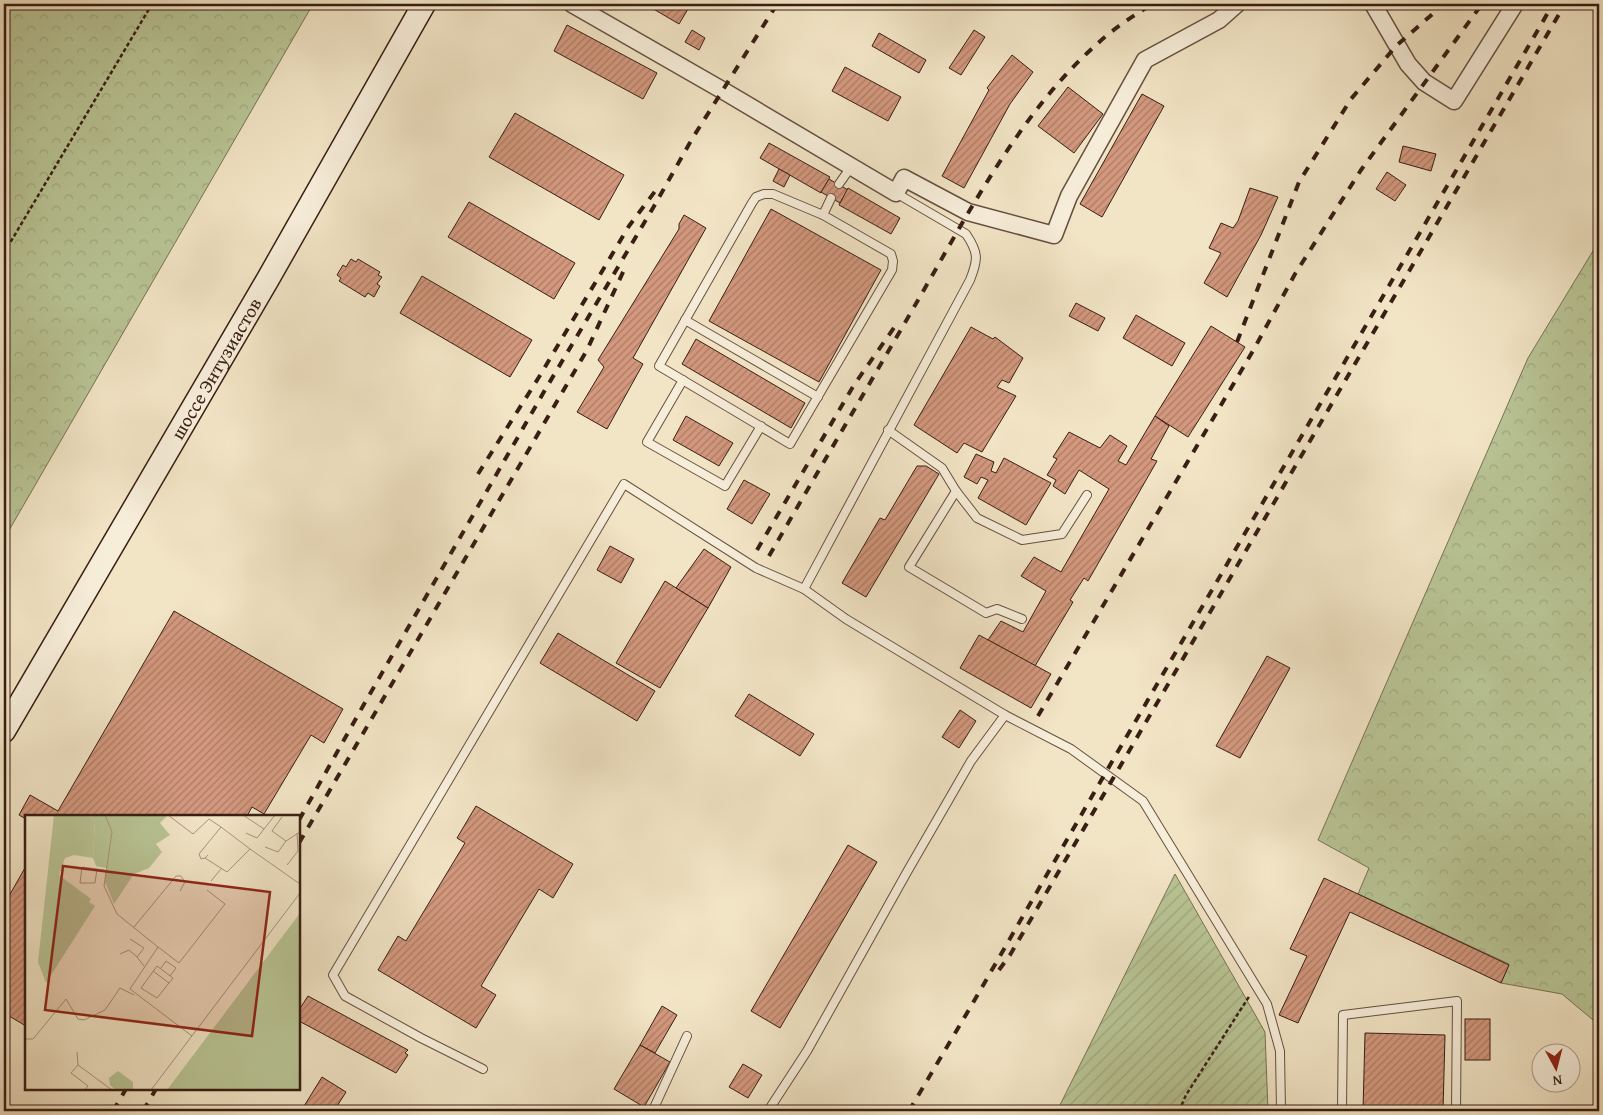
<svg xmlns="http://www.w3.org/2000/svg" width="1603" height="1115" font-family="'Gentium Book Plus',serif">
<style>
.forest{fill:url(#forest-crowns);stroke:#787254}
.garden{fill:url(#garden-furrows);stroke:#787254}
.building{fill:url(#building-hatch);stroke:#381e13}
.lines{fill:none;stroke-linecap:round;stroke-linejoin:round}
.service-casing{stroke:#665040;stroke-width:10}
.minor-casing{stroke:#665040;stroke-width:19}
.secondary-casing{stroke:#381e13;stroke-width:25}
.path{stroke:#381e13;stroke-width:2.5;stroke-dasharray:4 2.5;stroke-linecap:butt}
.service{stroke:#f7eeda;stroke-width:8}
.minor{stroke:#f7eeda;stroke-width:16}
.secondary{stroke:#f7eeda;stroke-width:22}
.rail{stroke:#381e13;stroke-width:4;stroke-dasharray:9 9;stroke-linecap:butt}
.labels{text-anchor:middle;stroke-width:4;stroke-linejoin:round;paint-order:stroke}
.street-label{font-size:19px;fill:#381e13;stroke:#f7eeda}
.inset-road{fill:none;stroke:#a8957e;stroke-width:1}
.view{fill:#8f2418;fill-opacity:0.15;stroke:#8f2418;stroke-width:2.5}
.inset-edge{fill:none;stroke:#381e13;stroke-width:2.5}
</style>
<defs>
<pattern id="forest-crowns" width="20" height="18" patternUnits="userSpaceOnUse" patternTransform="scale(1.25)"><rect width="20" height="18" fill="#b9c596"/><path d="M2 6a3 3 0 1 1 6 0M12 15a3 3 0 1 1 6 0" fill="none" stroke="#a0a980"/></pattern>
<pattern id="garden-furrows" width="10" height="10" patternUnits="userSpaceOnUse" patternTransform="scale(1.25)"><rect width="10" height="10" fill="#b9c596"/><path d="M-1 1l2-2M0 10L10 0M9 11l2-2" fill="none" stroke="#a0a980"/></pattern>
<pattern id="building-hatch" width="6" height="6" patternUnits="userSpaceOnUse" patternTransform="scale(1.25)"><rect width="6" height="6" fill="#d3987e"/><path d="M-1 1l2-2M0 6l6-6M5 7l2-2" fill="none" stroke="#ac7b66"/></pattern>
</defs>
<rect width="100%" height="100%" fill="#f2e5c6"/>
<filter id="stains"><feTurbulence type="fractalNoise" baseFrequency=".004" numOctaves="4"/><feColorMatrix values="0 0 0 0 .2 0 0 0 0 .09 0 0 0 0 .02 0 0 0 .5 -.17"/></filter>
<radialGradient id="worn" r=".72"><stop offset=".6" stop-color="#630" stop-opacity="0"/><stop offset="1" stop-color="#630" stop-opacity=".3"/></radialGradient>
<g class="forest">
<polygon points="4,4 313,4 4,539"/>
<polygon points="1599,241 1599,1025 1562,994 1501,983 1509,964 1358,894 1369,868 1318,840 1528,358"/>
</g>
<polygon class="garden" points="1175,874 1265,1032 1268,1111 1057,1111"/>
<g class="building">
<polygon points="645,4 691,4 679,24"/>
<polygon points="567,25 657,73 643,99 554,51"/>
<polygon points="692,30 705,38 699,50 685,42"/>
<polygon points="974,30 985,37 961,75 949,68"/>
<polygon points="879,33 926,60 919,73 872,46"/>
<polygon points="1012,55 1033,72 1010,104 964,188 942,176 989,90 987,88"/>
<polygon points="845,67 901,97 888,121 832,91"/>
<polygon points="1068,87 1103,114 1074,153 1038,126"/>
<polygon points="1142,94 1164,106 1102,217 1080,204"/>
<polygon points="515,113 624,175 599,220 489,157"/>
<polygon points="769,143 830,177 821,193 760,158"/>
<polygon points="1403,146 1436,154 1431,171 1399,162"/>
<polygon points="779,169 790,175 784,187 773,181"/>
<polygon points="1387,172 1406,185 1395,201 1376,189"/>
<polygon points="829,179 848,190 840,203 821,192"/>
<polygon points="848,188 900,218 891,234 839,205"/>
<polygon points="1250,188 1278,197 1261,235 1227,297 1204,283 1221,253 1209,248 1221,223 1233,228 1238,221"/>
<polygon points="469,202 575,263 554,299 448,237"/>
<polygon points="771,209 881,270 819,382 709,321"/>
<polygon points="684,215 706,228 633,358 643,364 607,429 577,412 604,367 598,360 679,229 679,224"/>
<polygon points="351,259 356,262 358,259 380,272 378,275 382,277 377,284 380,286 374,297 368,293 365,297 339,281 341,278 337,275 343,265 346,267"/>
<polygon points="422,276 532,340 510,377 400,313"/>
<polygon points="1076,303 1105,318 1098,331 1069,316"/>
<polygon points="1136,315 1185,343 1172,366 1123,338"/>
<polygon points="1211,326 1245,347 1188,437 1155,416"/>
<polygon points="971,327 993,339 995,337 1023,358 1009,383 1002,380 997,387 1016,396 982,452 964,443 957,453 914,425"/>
<polygon points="696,339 805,403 791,428 682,364"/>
<polygon points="686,416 733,443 719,466 673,440"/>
<polygon points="1155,416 1169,426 1151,459 1157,461 1088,581 1084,578 1070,600 1073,602 1035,666 988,640 1001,621 1023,632 1046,591 1021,576 1034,557 1061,572 1109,489 1079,470 1065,494 1053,486 1056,480 1047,475 1057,459 1053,457 1069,432 1100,448 1110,435 1127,446 1118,461 1126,465"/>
<polygon points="976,454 994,462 991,471 996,473 1004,458 1051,483 1026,525 978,498 988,480 981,477 977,484 964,477"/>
<polygon points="917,466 926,466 939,474 866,597 842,583 880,518 885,520"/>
<polygon points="744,480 770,494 752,524 727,509"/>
<polygon points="610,546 634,559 621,583 597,570"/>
<polygon points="704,549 731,567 708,608 676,588"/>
<polygon points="665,581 708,608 660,688 616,663"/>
<polygon points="174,611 343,709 324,743 311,735 264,814 252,807 247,816 26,816 26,819 19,815 30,795 58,811"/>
<polygon points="558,633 655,691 637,721 540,663"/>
<polygon points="979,635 1051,674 1031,708 960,668"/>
<polygon points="1267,656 1290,668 1240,758 1216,746"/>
<polygon points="749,694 814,734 800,756 735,716"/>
<polygon points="960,710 976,721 959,748 942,737"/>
<polygon points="476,806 573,864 553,898 539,889 481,986 496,995 476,1028 378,970 398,936 406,941 465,843 457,838"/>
<polygon points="848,845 877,862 780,1028 751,1011"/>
<polygon points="26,866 26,1026 4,1013 4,905"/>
<polygon points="1324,878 1509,965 1501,983 1350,912 1298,1023 1279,1015 1307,956 1290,949"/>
<polygon points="308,996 408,1050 405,1053 408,1055 396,1073 299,1021 299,1010"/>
<polygon points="662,1006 677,1015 655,1053 640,1045"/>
<rect x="1465" y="1019" width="25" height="41"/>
<polygon points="1365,1033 1445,1035 1443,1111 1363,1111"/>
<polygon points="640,1045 670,1062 644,1107 614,1089"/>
<polygon points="743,1064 762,1075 748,1098 729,1087"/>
<polygon points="322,1077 346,1092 334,1111 301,1111"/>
<polygon points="513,1105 524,1111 509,1111"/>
</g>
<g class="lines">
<defs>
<g id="service">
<polyline points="839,184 851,167"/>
<path d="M 896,193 L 966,234 C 979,253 978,260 970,280 L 804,589 L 846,619 L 1005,715 L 1071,749 L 1143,801 L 1267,1004 L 1280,1051 L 1281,1111"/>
<polygon points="764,194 773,194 823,215 891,254 893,261 892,270 790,444 659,366 752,203 756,197"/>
<polyline points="823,215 831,198"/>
<polyline points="685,320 818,397"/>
<polyline points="683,380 647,442 725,486 761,426"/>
<polyline points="888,430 942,468 956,491 909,567 986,613 997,609 1022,619"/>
<polyline points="956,491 977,518 1022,540 1062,534 1087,495"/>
<polyline points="483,1069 421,1038 345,996 333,975 624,484 756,568 804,589"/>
<polyline points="654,1111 653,1110 687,1036"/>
<polyline points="768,1111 807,1051 907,872 971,761 1005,715"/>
<polyline points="1342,1111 1343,1015 1457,1001 1456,1111"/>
</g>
<g id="minor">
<polyline points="572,4 722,90 896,193 904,178 968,212 1054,235 1069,196 1145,60 1219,20 1237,4"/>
<polyline points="1373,4 1408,64 1424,82 1454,101 1515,4"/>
</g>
<g id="secondary">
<path id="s1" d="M 4,731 L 268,279 L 424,4"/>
</g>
</defs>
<use href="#service" class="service-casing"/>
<use href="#minor" class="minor-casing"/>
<use href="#secondary" class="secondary-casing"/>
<g class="path">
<polyline points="4,253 152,4"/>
<polyline points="1179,1111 1186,1095 1250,995"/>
</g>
<use href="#service" class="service"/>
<use href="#minor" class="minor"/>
<use href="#secondary" class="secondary"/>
<g class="rail">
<polyline points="1237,342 1299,182 1351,99 1396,46 1444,4"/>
<polyline points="478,474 539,377 629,226 659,186"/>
<polyline points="757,550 854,385 898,322"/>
<path d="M 769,556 C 817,473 866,390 914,307 C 966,218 1019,113 1097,44 C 1113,29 1133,16 1152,4"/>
<polyline points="1038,716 1254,349 1295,274 1361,170 1482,4"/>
<polyline points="299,820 363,706 545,390 653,208 692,139 777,4"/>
<polyline points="299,843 587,350 624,270"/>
<polyline points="999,970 1010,955 1565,4"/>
<polyline points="113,1111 126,1089"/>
<polyline points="143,1111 156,1089"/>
<polyline points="909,1111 970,1008 1106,772 1553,4"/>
</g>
</g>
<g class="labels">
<g class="street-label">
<text dy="7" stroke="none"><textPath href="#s1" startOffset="420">шоссе Энтузиастов</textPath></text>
</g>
</g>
<g transform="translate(25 815)">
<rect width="275" height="275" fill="#f2e5c6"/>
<path d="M 29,0 L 64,0 L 70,6 L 68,43 L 49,40 L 40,43 L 34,60 L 66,84 L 64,87 L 70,91 L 21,168 L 13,147 ZM 275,98 L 275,275 L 142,275 ZM 93,256 L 108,267 L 108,275 L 91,275 L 85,270 L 84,263 Z" fill="#b9c596"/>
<path d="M 64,0 L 143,0 L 135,8 L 145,20 L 131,29 L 137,37 L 124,53 L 109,59 L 89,89 L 80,67 L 81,53 L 71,51 L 68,43 L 70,6 Z" fill="#b9c596"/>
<path class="inset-road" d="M 80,0 L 87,17 L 79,71 L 92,99 L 133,132 L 105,174 L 167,221M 143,0 L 168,19 L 184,4 L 196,12M 218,0 L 239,14M 257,2 L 247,16 L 261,26 L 275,17M 221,18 L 232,23 L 250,0M 240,32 L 253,37 L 261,26M 183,40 L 180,43 L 202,57 L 225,34 L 275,69M 180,43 L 176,44 L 174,39 L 196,12 L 225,34M 262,50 L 273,36 L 272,18M 72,54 L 70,68 L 55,68 L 57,52 L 80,55M 186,66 L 196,54M 109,112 L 151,61 L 156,61 L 160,67 L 155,76M 105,124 L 119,133 L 112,142 L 119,151M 133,132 L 154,148 L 200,89 L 182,75M 95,139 L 104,135 L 112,142M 132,151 L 148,163 L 132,183 L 116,173 ZM 136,153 L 141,146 L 151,153 L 145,161M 128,156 L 144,168M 0,224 L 8,224 L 41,184 L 53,204 L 59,205 L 80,195 L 95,173 L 109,180M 52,237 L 53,250 L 46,258 L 63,271 L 60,275M 53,250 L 87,275M 126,275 L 275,78"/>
<path class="view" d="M 38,51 L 245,77 L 227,221 L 20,195 Z"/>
<rect width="275" height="275" class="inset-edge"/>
</g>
<rect width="1603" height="1115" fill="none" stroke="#f2e5c6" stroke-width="20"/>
<rect x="5" y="5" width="1593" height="1105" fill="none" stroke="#381e13" stroke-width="2.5"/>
<rect x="10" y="10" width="1583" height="1095" fill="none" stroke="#381e13"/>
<g transform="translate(1556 1068) rotate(173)"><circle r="24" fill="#f7eeda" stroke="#ab9b8a"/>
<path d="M0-4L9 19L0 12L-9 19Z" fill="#8f2418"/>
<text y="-8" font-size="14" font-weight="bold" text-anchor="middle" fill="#381e13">N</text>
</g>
<rect width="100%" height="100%" filter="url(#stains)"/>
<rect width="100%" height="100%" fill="url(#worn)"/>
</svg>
